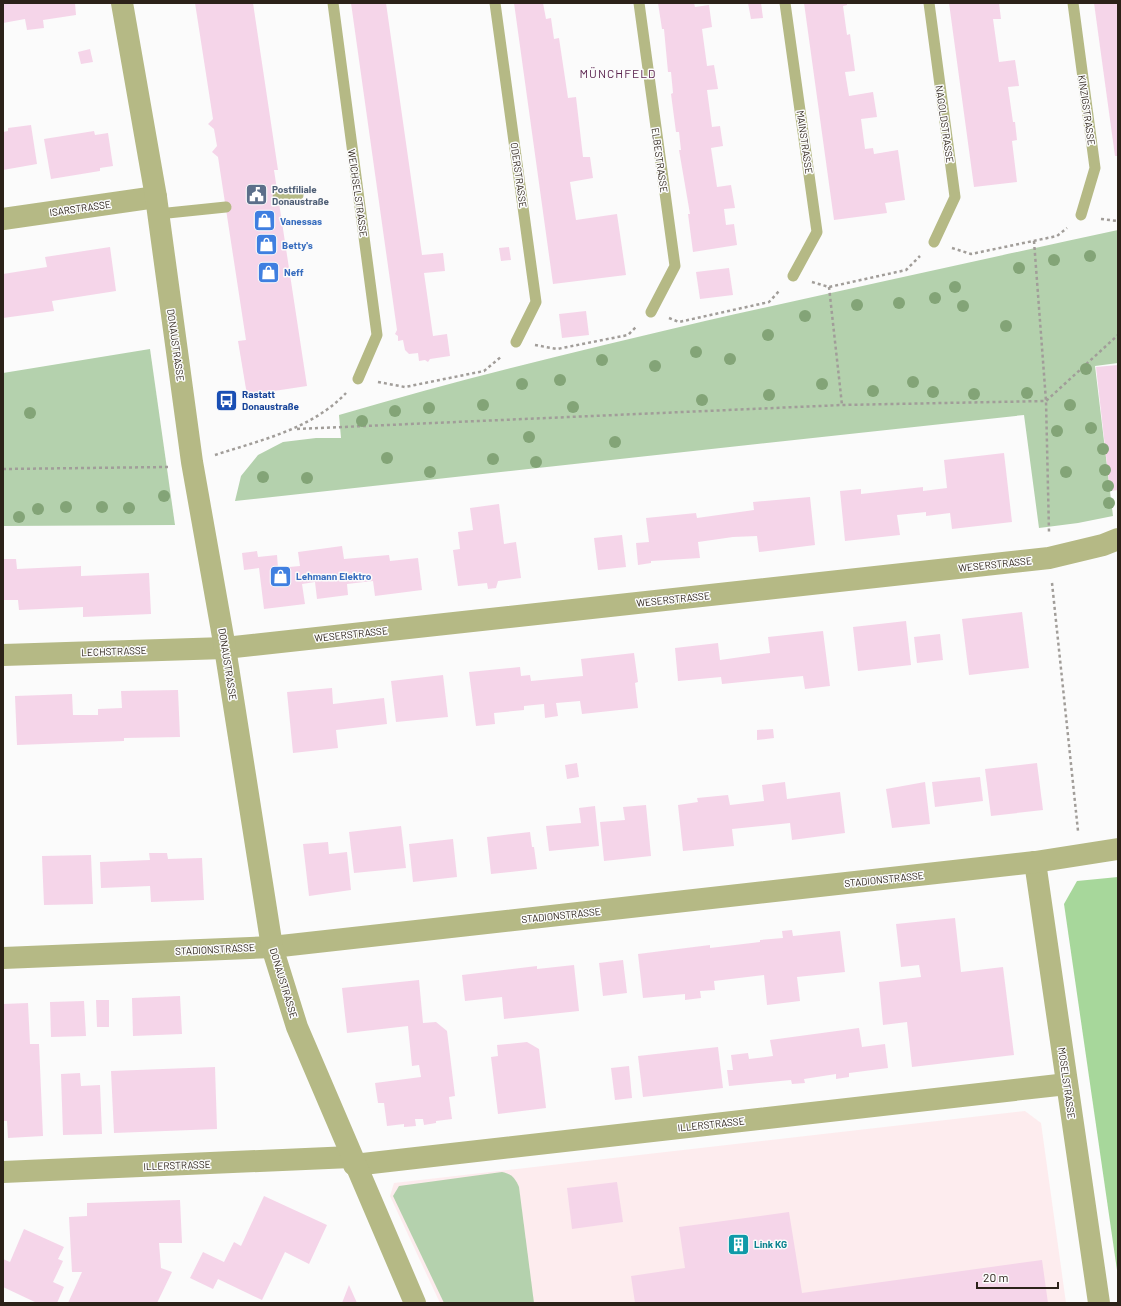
<svg xmlns="http://www.w3.org/2000/svg" width="1121" height="1306" font-family="Barlow,sans-serif">
<style>
.industrial{fill:#fdecee}
.green{fill:#b4d1ad}
.forest{fill:#a7d79b}
.building{fill:#f5d5e9}
.lines{fill:none;stroke-linecap:round;stroke-linejoin:round}
.path{stroke:#a19d99;stroke-width:2.5;stroke-dasharray:3 3;stroke-linecap:butt}
.service{stroke:#b5b985;stroke-width:11}
.minor{stroke:#b5b985;stroke-width:22}
.tertiary{stroke:#b5b985;stroke-width:22}
.tree{fill:#83a477}
.labels{text-anchor:middle;stroke-width:3;stroke-linejoin:round;paint-order:stroke}
.street-label{font-size:10px;fill:#2c2219;stroke:#fbfbfb}
.service-label{font-size:10px;font-weight:bold;fill:#4e5e75;stroke:#fbfbfb;text-anchor:start}
.shop-label{font-size:10px;font-weight:bold;fill:#366cbe;stroke:#fbfbfb;text-anchor:start}
.transit-label{font-size:10px;font-weight:bold;fill:#164399;stroke:#fbfbfb;text-anchor:start}
.culture-label{font-size:10px;font-weight:bold;fill:#0d838f;stroke:#fbfbfb;text-anchor:start}
.quarter-label{font-size:12px;letter-spacing:1px;fill:#5c2550;stroke:#fbfbfb}
</style>
<rect width="100%" height="100%" fill="#fbfbfb"/>
<polygon class="industrial" points="1025,1111 1041,1123 1066,1303 440,1303 390,1196 394,1183"/>
<g class="green">
<path d="M 1118,230 L 1118,363 L 1095,366 L 1113,516 L 1078,523 L 1039,528 L 1024,415 L 235,501 L 241,476 L 258,455 L 283,442 L 316,438 L 341,438 L 339,415 C 460,379 582,350 705,321 C 843,290 980,260 1118,230 Z"/>
<polygon points="150,349 175,525 3,526 3,373"/>
<path d="M 502,1172 C 512,1174 515,1178 519,1187 L 534,1303 L 444,1303 L 393,1196 L 399,1186 Z"/>
</g>
<polygon class="forest" points="1118,877 1118,1277 1064,904 1077,881"/>
<g class="building">
<polygon points="3,3 75,3 76,15 43,20 44,28 27,30 25,19 3,23"/>
<polygon points="195,3 253,3 278,170 274,170 307,386 247,395 238,341 246,340 218,157 212,152 217,146 214,129 208,124 213,119"/>
<polygon points="351,3 386,3 422,255 443,253 445,271 424,273 433,336 447,334 450,356 430,359 428,362 425,360 419,361 418,353 409,354 405,350 403,340 398,341 398,336 395,334 397,330"/>
<polygon points="514,3 543,3 546,19 551,18 554,39 559,38 568,98 576,97 583,157 590,157 593,178 570,182 576,220 617,214 626,275 553,284"/>
<polygon points="658,3 694,3 695,7 709,5 712,27 702,29 707,66 714,65 718,89 707,90 712,127 720,126 723,146 711,148 717,187 731,185 735,208 724,209 726,225 734,224 737,245 693,252 688,214 690,214 679,150 681,150 679,132 676,132 671,94 673,93 671,72 668,72 664,29 662,29"/>
<polygon points="748,3 761,3 763,18 751,19"/>
<polygon points="804,3 847,3 847,5 843,6 847,35 850,34 855,71 845,72 849,96 873,92 877,117 861,119 865,149 873,148 874,154 898,150 905,200 885,203 887,213 834,220"/>
<polygon points="949,3 999,3 1001,19 993,19 999,62 1015,60 1019,86 1008,87 1013,122 1015,122 1017,140 1012,141 1017,182 974,187"/>
<polygon points="1094,3 1118,3 1118,156 1115,156"/>
<polygon points="90,49 93,62 81,64 78,52"/>
<polygon points="31,125 37,164 3,170 3,132 8,131 8,128"/>
<polygon points="94,131 95,135 108,133 113,166 100,168 100,171 51,179 44,139"/>
<polygon points="110,247 116,291 52,301 54,311 3,318 3,274 47,267 45,257"/>
<polygon points="509,247 511,260 501,261 499,248"/>
<polygon points="729,268 733,295 700,299 696,272"/>
<polygon points="586,311 589,335 562,338 559,314"/>
<polygon points="1118,365 1118,490 1110,491 1096,367"/>
<polygon points="1004,453 1012,522 952,529 950,513 926,516 926,512 897,515 900,535 845,541 840,491 861,489 861,494 923,487 923,491 947,488 944,460"/>
<polygon points="810,497 815,545 759,552 757,536 733,537 698,542 700,558 651,561 651,563 638,565 636,543 649,542 646,518 696,513 697,518 754,510 753,502"/>
<polygon points="499,504 504,544 516,542 521,578 498,581 496,588 488,589 487,583 458,586 453,550 460,549 458,532 473,530 470,508"/>
<polygon points="622,535 626,567 598,570 594,538"/>
<polygon points="342,546 344,559 389,555 390,561 418,558 422,590 375,596 373,581 347,584 348,595 317,599 315,582 302,584 305,604 264,609 259,568 244,570 242,553 257,551 258,557 277,555 278,568 300,566 298,552"/>
<polygon points="3,559 16,559 17,569 81,566 81,576 149,573 151,614 83,617 83,607 19,610 18,600 3,600"/>
<polygon points="1022,612 1029,668 969,675 962,619"/>
<polygon points="906,621 911,665 858,671 853,627"/>
<polygon points="823,631 830,686 805,689 803,676 722,684 721,677 678,681 675,648 718,643 720,660 770,653 768,637"/>
<polygon points="940,634 943,660 917,663 914,637"/>
<polygon points="634,653 638,682 635,683 638,708 582,714 580,701 556,703 558,716 545,718 544,704 524,706 524,710 494,713 495,724 476,726 469,672 520,667 521,676 530,675 531,681 583,676 581,659"/>
<polygon points="443,675 448,717 396,722 391,681"/>
<polygon points="332,688 333,704 384,698 387,724 336,730 338,748 293,753 287,692"/>
<polygon points="178,690 180,737 124,738 124,741 17,745 15,696 72,694 73,715 98,715 98,709 122,708 121,691"/>
<polygon points="773,729 774,738 757,740 757,730"/>
<polygon points="577,763 579,777 567,779 565,765"/>
<polygon points="1037,763 1043,810 991,816 985,769"/>
<polygon points="980,777 983,801 935,807 932,782"/>
<polygon points="785,782 787,799 840,792 845,833 792,840 790,823 732,829 734,846 683,851 678,805 698,802 697,798 728,795 730,805 764,801 762,785"/>
<polygon points="925,782 930,824 892,828 886,789"/>
<polygon points="646,805 651,856 604,861 600,822 625,820 623,807"/>
<polygon points="595,806 599,846 549,851 546,826 581,823 579,808"/>
<polygon points="401,826 406,868 354,873 349,832"/>
<polygon points="530,832 532,847 534,847 537,869 491,874 487,837"/>
<polygon points="453,839 457,877 413,882 409,844"/>
<polygon points="328,842 329,854 347,852 351,890 309,896 303,844"/>
<polygon points="149,853 167,853 168,859 202,858 204,900 151,902 150,886 101,888 100,862 150,860"/>
<polygon points="91,855 93,904 44,905 42,856"/>
<polygon points="955,918 961,972 1003,967 1014,1055 912,1067 907,1022 883,1025 879,982 921,977 919,965 901,967 896,924"/>
<polygon points="792,930 793,936 840,931 845,972 797,977 800,1001 767,1005 764,975 714,981 715,990 700,991 701,998 685,1000 685,994 643,998 638,954 710,945 710,948 760,942 760,940 783,938 782,931"/>
<polygon points="623,960 627,993 603,996 599,963"/>
<polygon points="574,965 579,1011 504,1019 502,997 465,1001 462,975 537,966 537,969"/>
<polygon points="419,980 423,1023 436,1022 447,1031 455,1096 449,1097 452,1119 436,1121 436,1123 424,1125 423,1119 415,1119 416,1126 404,1127 404,1124 387,1126 384,1103 378,1103 375,1083 421,1077 419,1065 412,1066 408,1026 347,1033 342,988"/>
<polygon points="180,996 182,1034 133,1036 132,998"/>
<polygon points="96,1000 109,1000 109,1027 97,1027"/>
<polygon points="84,1001 86,1036 51,1037 50,1002"/>
<polygon points="28,1003 30,1044 39,1044 43,1136 8,1138 7,1121 3,1121 3,1004"/>
<polygon points="859,1028 862,1047 885,1044 888,1068 849,1073 849,1077 836,1079 836,1074 804,1079 805,1083 792,1084 791,1080 729,1086 727,1070 733,1070 731,1055 748,1053 749,1059 773,1056 770,1040"/>
<polygon points="527,1042 539,1049 546,1108 498,1114 491,1057 498,1056 497,1045"/>
<polygon points="718,1047 723,1088 643,1097 638,1056"/>
<polygon points="629,1066 632,1098 615,1100 611,1068"/>
<polygon points="215,1067 217,1129 114,1133 111,1071"/>
<polygon points="80,1073 81,1086 100,1085 102,1134 63,1135 61,1074"/>
<polygon points="617,1182 623,1222 572,1229 567,1188"/>
<polygon points="264,1196 327,1225 309,1264 285,1252 262,1300 218,1279 213,1289 190,1278 203,1252 224,1262 234,1242 241,1246"/>
<polygon points="180,1200 182,1243 159,1243 161,1268 172,1272 157,1303 68,1303 82,1272 72,1272 69,1217 87,1216 87,1203"/>
<polygon points="789,1212 802,1293 1042,1260 1048,1303 635,1303 631,1276 685,1268 679,1227"/>
<polygon points="24,1229 64,1247 58,1259 63,1261 53,1282 64,1287 57,1303 37,1303 3,1287 3,1259 10,1262"/>
<polygon points="349,1285 357,1303 342,1303"/>
</g>
<g class="lines">
<g class="path">
<polyline points="1101,219 1118,221"/>
<polyline points="1034,241 1046,401 1049,532"/>
<polyline points="952,248 971,254 1057,236 1067,228"/>
<polyline points="812,282 829,287 906,270 920,256"/>
<polyline points="829,287 842,405"/>
<polyline points="669,318 679,322 769,302 780,290"/>
<polyline points="535,345 557,349 628,335 637,326"/>
<polyline points="378,382 405,387 484,371 502,356"/>
<polyline points="297,429 842,405 1046,401 1118,335"/>
<path d="M 215,455 C 261,440 312,429 346,393"/>
<polyline points="3,469 168,467"/>
<polyline points="1052,583 1078,831"/>
</g>
<g class="service">
<polyline points="333,3 377,335 358,379"/>
<polyline points="495,3 536,302 516,342"/>
<polyline points="639,3 675,266 651,312"/>
<polyline points="785,3 817,232 793,276"/>
<polyline points="929,3 955,197 934,242"/>
<polyline points="1073,3 1095,168 1081,215"/>
<polyline points="278,197 298,195"/>
<polyline points="158,214 226,207"/>
</g>
<g class="minor">
<polyline points="3,219 156,197"/>
<polyline points="3,655 225,648 1049,558 1103,545 1118,539"/>
<polyline points="1035,862 1099,1303"/>
<polyline points="3,958 272,947 1035,862 1118,849"/>
<polyline points="354,1165 1067,1084"/>
<polyline points="3,1172 351,1157"/>
</g>
<polyline class="tertiary" points="122,3 156,197 192,462 225,648 272,947 297,1027 415,1303"/>
</g>
<g class="tree">
<circle cx="1090" cy="256" r="6"/>
<circle cx="1054" cy="260" r="6"/>
<circle cx="1019" cy="268" r="6"/>
<circle cx="955" cy="287" r="6"/>
<circle cx="935" cy="298" r="6"/>
<circle cx="899" cy="303" r="6"/>
<circle cx="857" cy="305" r="6"/>
<circle cx="963" cy="306" r="6"/>
<circle cx="805" cy="316" r="6"/>
<circle cx="1006" cy="326" r="6"/>
<circle cx="768" cy="335" r="6"/>
<circle cx="696" cy="352" r="6"/>
<circle cx="730" cy="359" r="6"/>
<circle cx="602" cy="360" r="6"/>
<circle cx="655" cy="366" r="6"/>
<circle cx="1086" cy="369" r="6"/>
<circle cx="560" cy="380" r="6"/>
<circle cx="913" cy="382" r="6"/>
<circle cx="522" cy="384" r="6"/>
<circle cx="822" cy="384" r="6"/>
<circle cx="873" cy="391" r="6"/>
<circle cx="933" cy="392" r="6"/>
<circle cx="1027" cy="393" r="6"/>
<circle cx="974" cy="394" r="6"/>
<circle cx="769" cy="395" r="6"/>
<circle cx="702" cy="400" r="6"/>
<circle cx="483" cy="405" r="6"/>
<circle cx="1070" cy="405" r="6"/>
<circle cx="573" cy="407" r="6"/>
<circle cx="429" cy="408" r="6"/>
<circle cx="395" cy="411" r="6"/>
<circle cx="30" cy="413" r="6"/>
<circle cx="362" cy="421" r="6"/>
<circle cx="1091" cy="428" r="6"/>
<circle cx="1057" cy="431" r="6"/>
<circle cx="529" cy="437" r="6"/>
<circle cx="615" cy="442" r="6"/>
<circle cx="1103" cy="449" r="6"/>
<circle cx="387" cy="458" r="6"/>
<circle cx="493" cy="459" r="6"/>
<circle cx="536" cy="462" r="6"/>
<circle cx="1105" cy="470" r="6"/>
<circle cx="430" cy="472" r="6"/>
<circle cx="1066" cy="472" r="6"/>
<circle cx="263" cy="477" r="6"/>
<circle cx="307" cy="478" r="6"/>
<circle cx="1108" cy="486" r="6"/>
<circle cx="164" cy="496" r="6"/>
<circle cx="1109" cy="503" r="6"/>
<circle cx="66" cy="507" r="6"/>
<circle cx="102" cy="507" r="6"/>
<circle cx="129" cy="508" r="6"/>
<circle cx="38" cy="509" r="6"/>
<circle cx="19" cy="517" r="6"/>
</g>
<defs>
<symbol id="civic-square" viewBox="-11 -11 22 22"><rect x="-9" y="-9" width="18" height="18" rx="4" fill="#5c6f8a" stroke="#fbfbfb"/><path d="M-.6-6.5H3V-4.5H.6V-3L4-1V1h2V6H-6V1h2V-1L-.6-3ZM-1.2 2.5V6h2.4V2.5Z" fill="#fff"/></symbol>
<symbol id="shop-square" viewBox="-11 -11 22 22"><rect x="-9" y="-9" width="18" height="18" rx="4" fill="#3f7fe0" stroke="#fbfbfb"/><path d="M-5-2.5h2.3a2.7 3.5 0 0 1 5.4 0H5L5.5 6h-11ZM-1.5-2.5h3a1.5 2.3 0 0 0-3 0Z" fill="#fff"/></symbol>
<symbol id="bus-square" viewBox="-11 -11 22 22"><rect x="-9" y="-9" width="18" height="18" rx="4" fill="#1a4fb4" stroke="#fbfbfb"/><path d="M-5-6H5V4H4V6H2V4H-2V6H-4V4H-5ZM-3.5-4V0h7V-4ZM-3.5 1.2v1.5H-2V1.2ZM2 1.2v1.5H3.5V1.2Z" fill="#fff"/></symbol>
<symbol id="building-square" viewBox="-11 -11 22 22"><rect x="-9" y="-9" width="18" height="18" rx="4" fill="#0f9aa8" stroke="#fbfbfb"/><path d="M-4-6H4V6H1V3H-1V6H-4ZM-2.5-4.3h1.7v1.8h-1.7ZM.8-4.3h1.7v1.8H.8ZM-2.5-1h1.7V.8h-1.7ZM.8-1h1.7V.8H.8Z" fill="#fff"/></symbol>
</defs>
<g fill-rule="evenodd">
<use href="#civic-square" x="244" y="182" width="25" height="25"/>
<use href="#shop-square" x="252" y="208" width="25" height="25"/>
<use href="#shop-square" x="254" y="232" width="25" height="25"/>
<use href="#shop-square" x="256" y="260" width="25" height="25"/>
<use href="#bus-square" x="214" y="388" width="25" height="25"/>
<use href="#shop-square" x="268" y="564" width="25" height="25"/>
<use href="#building-square" x="726" y="1232" width="25" height="25"/>
</g>
<g class="labels">
<g class="street-label">
<text transform="translate(1087 110) rotate(82)" y="4">KINZIGSTRASSE</text>
<text transform="translate(945 124) rotate(82)" y="4">NAGOLDSTRASSE</text>
<text transform="translate(805 142) rotate(82)" y="4">MAINSTRASSE</text>
<text transform="translate(660 160) rotate(82)" y="4">ELBESTRASSE</text>
<text transform="translate(519 175) rotate(82)" y="4">ODERSTRASSE</text>
<text transform="translate(358 193) rotate(82)" y="4">WEICHSELSTRASSE</text>
<text transform="translate(80 208) rotate(-8)" y="4">ISARSTRASSE</text>
<text transform="translate(176 345) rotate(82)" y="4">DONAUSTRASSE</text>
<text transform="translate(995 564) rotate(-6)" y="4">WESERSTRASSE</text>
<text transform="translate(673 599) rotate(-6)" y="4">WESERSTRASSE</text>
<text transform="translate(351 634) rotate(-6)" y="4">WESERSTRASSE</text>
<text transform="translate(114 651) rotate(-2)" y="4">LECHSTRASSE</text>
<text transform="translate(228 664) rotate(81)" y="4">DONAUSTRASSE</text>
<text transform="translate(884 879) rotate(-6)" y="4">STADIONSTRASSE</text>
<text transform="translate(561 915) rotate(-6)" y="4">STADIONSTRASSE</text>
<text transform="translate(215 949) rotate(-3)" y="4">STADIONSTRASSE</text>
<text transform="translate(284 983) rotate(73)" y="4">DONAUSTRASSE</text>
<text transform="translate(1067 1083) rotate(82)" y="4">MOSELSTRASSE</text>
<text transform="translate(711 1124) rotate(-6)" y="4">ILLERSTRASSE</text>
<text transform="translate(177 1165) rotate(-2)" y="4">ILLERSTRASSE</text>
</g>
<g class="service-label">
<text x="272" y="193">Postfiliale<tspan x="272" dy="12">Donaustraße</tspan></text>
</g>
<g class="shop-label">
<text x="280" y="225">Vanessas</text>
<text x="282" y="249">Betty's</text>
<text x="284" y="276">Neff</text>
<text x="296" y="580">Lehmann Elektro</text>
</g>
<g class="transit-label">
<text x="242" y="398">Rastatt<tspan x="242" dy="12">Donaustraße</tspan></text>
</g>
<g class="culture-label">
<text x="754" y="1248">Link KG</text>
</g>
<g class="quarter-label">
<text x="618" y="78">MÜNCHFELD</text>
</g>
</g>
<rect width="1121" height="1306" fill="none" stroke="#2c2219" stroke-width="8"/>
<path d="M977 1282v6h81v-6" fill="none" stroke="#2c2219" stroke-width="2"/>
<text x="983" y="1282" font-size="12" fill="#2c2219" stroke="#fbfbfb" stroke-width="3" paint-order="stroke">20 m</text>
</svg>
